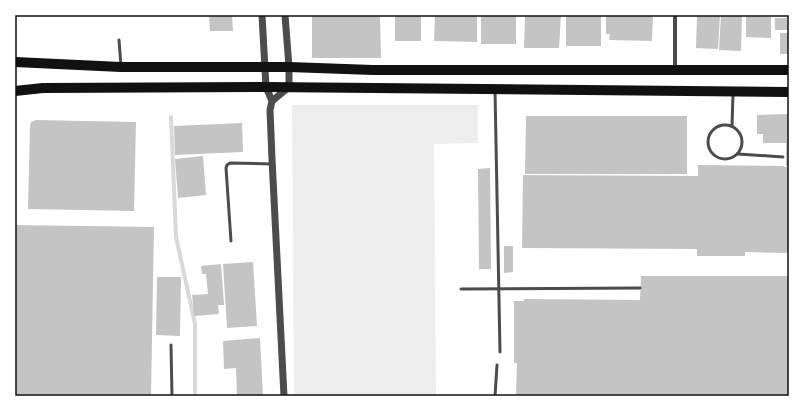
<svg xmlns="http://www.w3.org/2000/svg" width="804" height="411" font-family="Jost,sans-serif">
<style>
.green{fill:#eee}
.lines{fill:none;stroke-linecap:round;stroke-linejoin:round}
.stream{stroke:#d9d9d9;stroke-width:4}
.building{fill:#c4c4c4}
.service{stroke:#4c4c4c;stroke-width:3}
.minor{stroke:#4c4c4c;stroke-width:4}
.tertiary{stroke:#4c4c4c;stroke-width:7}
.primary{stroke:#111;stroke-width:10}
.neatline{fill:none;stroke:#111;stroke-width:1.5}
</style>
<rect width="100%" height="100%" fill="#fff"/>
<polygon class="green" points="292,105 478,105 478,143 434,144 436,396 294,396"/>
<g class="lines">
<polyline class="stream" points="171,117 176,237 195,324 195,396"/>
</g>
<g class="building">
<polygon points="209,15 232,15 233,31 210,31"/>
<polygon points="312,15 380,15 381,58 312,58"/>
<rect x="395" y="15" width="26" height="26"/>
<polygon points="435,15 477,15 477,42 434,41"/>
<rect x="481" y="15" width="35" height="29"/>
<polygon points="525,15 561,15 559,48 524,48"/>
<rect x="566" y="15" width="35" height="31"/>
<polygon points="606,15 649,15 649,16 653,16 652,41 609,40 610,34 606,34"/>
<polygon points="697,15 720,15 718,49 696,48"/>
<polygon points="721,15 742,15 741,51 719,50"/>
<polygon points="746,16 771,17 771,38 746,37"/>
<rect x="775" y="18" width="14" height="12"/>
<rect x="780" y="33" width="9" height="21"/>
<polygon points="789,114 789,166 786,166 786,143 763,143 763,134 757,134 757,115"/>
<polygon points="526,116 687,116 687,174 525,174"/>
<polygon points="36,120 136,122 134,211 28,209 30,126 31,122"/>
<polygon points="242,123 243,152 175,155 174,126"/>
<polygon points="203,156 206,195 178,198 175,159"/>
<polygon points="698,165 784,166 784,167 789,167 789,253 745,252 745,256 697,256 697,249 522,248 523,175 698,176"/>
<polygon points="490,168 491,269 479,269 478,169"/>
<polygon points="15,225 154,227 151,396 15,396"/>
<polygon points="504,246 513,246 513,272 504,273"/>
<polygon points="253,262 257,326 227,328 223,264"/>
<polygon points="221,264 224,305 218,305 219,314 194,316 192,295 208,294 206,274 202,274 201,266"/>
<polygon points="641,276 789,276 789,396 516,396 517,363 514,363 514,301 524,301 524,299 640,300"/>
<polygon points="157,277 181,277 180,336 156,335"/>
<polygon points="260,338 263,396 237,396 236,368 224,369 223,341"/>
</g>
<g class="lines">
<g class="service">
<polyline points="119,40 121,66"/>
<polyline points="495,90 500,352"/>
<circle cx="725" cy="142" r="17"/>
<polyline points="732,126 733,94"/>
<polyline points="738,154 783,157"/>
<polyline points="231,241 226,168 227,165 230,163 272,164"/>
<polyline points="461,289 640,288"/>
<polyline points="171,345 172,396"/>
<polyline points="495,396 497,365"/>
</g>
<polyline class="minor" points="675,69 675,15"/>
<g class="tertiary">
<polyline points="262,15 266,87 272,101 270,110 272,159 284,396"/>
<polyline points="272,101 289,87 289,67 285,15"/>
</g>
<g class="primary">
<polyline points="15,62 121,67 289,67 373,70 789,70"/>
<polyline points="15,91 43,88 266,87 789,92"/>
</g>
</g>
<rect width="804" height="411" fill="none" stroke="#ffffff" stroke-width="32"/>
<rect x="16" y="16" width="772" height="379" class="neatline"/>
</svg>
